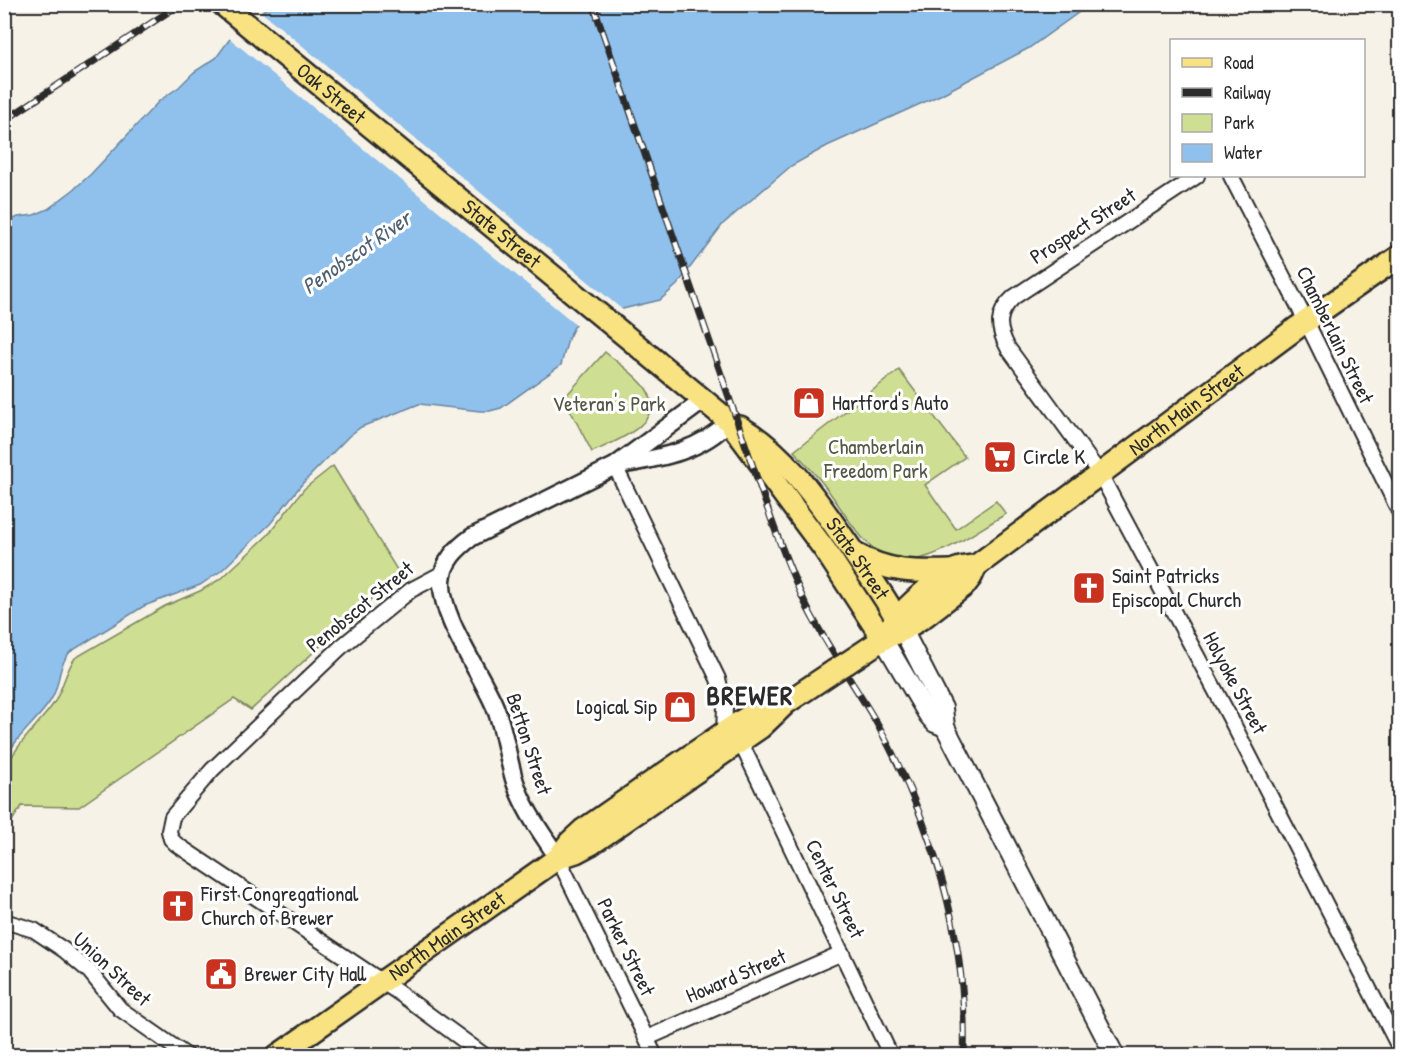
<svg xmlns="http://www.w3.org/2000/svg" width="1404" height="1060" font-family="'Patrick Hand',sans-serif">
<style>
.green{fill:#cedf93;stroke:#7c855f;stroke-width:1.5}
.water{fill:#90c1ec;stroke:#68859f;stroke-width:1.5}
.pier{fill:#f7f2e8}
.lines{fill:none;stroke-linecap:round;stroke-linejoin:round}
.minor-casing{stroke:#2b2b2b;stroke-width:18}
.tertiary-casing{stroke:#2b2b2b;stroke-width:21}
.secondary-casing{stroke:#2b2b2b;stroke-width:22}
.primary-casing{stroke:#2b2b2b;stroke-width:26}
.minor{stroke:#fff;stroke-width:14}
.tertiary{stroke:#fff;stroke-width:16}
.secondary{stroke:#fff;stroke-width:18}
.primary{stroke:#f8e281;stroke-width:21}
.rail-casing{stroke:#2b2b2b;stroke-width:7}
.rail{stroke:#fff;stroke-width:4.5;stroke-dasharray:14;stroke-linecap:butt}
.primary-bridge-casing{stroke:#2b2b2b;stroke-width:26;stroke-linecap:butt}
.primary-bridge{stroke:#f8e281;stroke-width:21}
.labels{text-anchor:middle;stroke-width:6;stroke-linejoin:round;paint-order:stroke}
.street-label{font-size:21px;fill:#2b2b2b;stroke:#fff}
.poi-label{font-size:21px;fill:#2b2b2b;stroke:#fff;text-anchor:start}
.park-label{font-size:21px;fill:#545845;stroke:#fff}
.water-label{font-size:22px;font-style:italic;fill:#4e606f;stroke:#fff}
.district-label{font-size:27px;font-weight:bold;letter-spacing:1.5px;fill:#2b2b2b;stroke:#fff}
</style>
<rect width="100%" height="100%" fill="#f7f2e8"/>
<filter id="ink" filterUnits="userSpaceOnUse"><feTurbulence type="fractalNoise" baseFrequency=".0167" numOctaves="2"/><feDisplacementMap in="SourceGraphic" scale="12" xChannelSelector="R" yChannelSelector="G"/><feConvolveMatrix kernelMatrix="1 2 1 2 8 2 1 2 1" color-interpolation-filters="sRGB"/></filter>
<g filter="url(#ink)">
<g class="green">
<path d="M 605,352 C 617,362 639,377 647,390 C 667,423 614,442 592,452 L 564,398 Z"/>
<path d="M 899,370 L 965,457 L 925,485 L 956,529 L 996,501 L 1006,514 C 981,528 956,547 929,556 C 873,575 854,524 827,489 C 817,475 805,463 794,451 Z"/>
<path d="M 333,466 L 399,573 L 251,710 L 234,699 L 79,807 L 22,806 L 5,831 C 4,812 1,789 6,771 C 12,747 40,724 54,703 C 63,689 65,672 75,658 L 165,606 L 200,591 L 222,578 L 268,535 L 304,489 Z"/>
</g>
<path class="water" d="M 278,4 L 1089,5 L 1029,48 L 940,95 L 827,146 L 791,166 L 723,224 L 677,285 L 660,300 L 585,318 L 574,327 L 568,339 L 561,365 L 501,408 L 490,411 L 480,411 L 419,404 L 361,427 L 349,436 L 302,484 L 270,524 L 221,571 L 200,585 L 144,606 L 70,652 C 57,666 61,684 51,700 C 38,721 14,737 5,761 L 5,223 L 18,217 L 34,215 L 48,209 L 73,190 L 91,174 L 159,101 L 179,87 L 194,72 L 216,58 L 229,40 L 265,9 Z"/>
<polygon class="pier" points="259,10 624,311 586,321 579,327 228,37"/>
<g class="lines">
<defs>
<g id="minor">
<path d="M 1197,176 L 1014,297 C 996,313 997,328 1008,348 L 1100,474 L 1229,716 L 1400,1049"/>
<polyline points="1231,176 1306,321 1400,513"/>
<polyline points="615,466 718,679 725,706 724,733"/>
<polyline points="443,573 411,590 341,647 212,770 172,817 169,831 171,839 176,844 402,995 485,1056"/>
<polyline points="740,741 891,1056"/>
<polyline points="558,858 655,1056"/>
<polyline points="4,921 34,930 64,950 90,972 120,1009 187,1056"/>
<polyline points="647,1038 842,953"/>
</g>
<g id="tertiary">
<path d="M 619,465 C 659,458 700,452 729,421"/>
<path d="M 558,858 C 542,833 524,810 515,782 C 507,757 505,731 495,707 C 481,672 440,618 442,581 C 443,561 457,548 472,537 L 615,466 L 704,400"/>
</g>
<g id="secondary">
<polyline points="903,630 943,708 945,727 1115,1056"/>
<polyline points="883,639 928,715 935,723 945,727"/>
</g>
<g id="primary">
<path id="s1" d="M 222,4 L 729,421 L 825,550 L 883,639"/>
<path id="s2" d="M 740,427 C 789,456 819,503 851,549 C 869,575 888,601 903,630"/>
<path d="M 855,554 C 890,573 915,572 953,571"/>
<path d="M 890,628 C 901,611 938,577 957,569 C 963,567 969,566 976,566"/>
<path id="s3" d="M 847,663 L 883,639 L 903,630 L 925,616 L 964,586 L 971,577 L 976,566 L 1298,327 L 1400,256"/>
<path d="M 560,855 L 570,842 L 583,830 C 624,802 664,773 706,745 C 730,729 753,709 783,704"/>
<path id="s4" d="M 277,1056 L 558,858 L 576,852 L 591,844 L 761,727 L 786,703 L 834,671"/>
</g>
</defs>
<use href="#minor" class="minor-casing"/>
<use href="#tertiary" class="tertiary-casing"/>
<use href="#secondary" class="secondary-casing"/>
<use href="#primary" class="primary-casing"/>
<use href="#minor" class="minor"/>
<use href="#tertiary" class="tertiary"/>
<use href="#secondary" class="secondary"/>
<use href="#primary" class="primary"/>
<defs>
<g id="rail">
<path d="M 593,4 L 760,487 C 774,528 789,570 808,609 C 828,648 854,684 876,722 C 933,824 968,938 964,1056"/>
<polyline points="4,121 180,4"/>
</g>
</defs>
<use href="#rail" class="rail-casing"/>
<use href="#rail" class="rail"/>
<defs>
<polyline id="primary-bridge" points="834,671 847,663"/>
</defs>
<use href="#primary-bridge" class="primary-bridge-casing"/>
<use href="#primary-bridge" class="primary-bridge"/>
</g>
</g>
<defs>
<symbol id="shop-square" viewBox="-11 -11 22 22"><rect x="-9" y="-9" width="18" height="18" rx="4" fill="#c8321e" stroke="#fff"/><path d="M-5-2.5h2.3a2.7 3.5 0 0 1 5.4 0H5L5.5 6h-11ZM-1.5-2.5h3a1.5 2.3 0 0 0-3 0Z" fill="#fff"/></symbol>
<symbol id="supermarket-square" viewBox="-11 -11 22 22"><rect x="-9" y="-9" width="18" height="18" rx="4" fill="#c8321e" stroke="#fff"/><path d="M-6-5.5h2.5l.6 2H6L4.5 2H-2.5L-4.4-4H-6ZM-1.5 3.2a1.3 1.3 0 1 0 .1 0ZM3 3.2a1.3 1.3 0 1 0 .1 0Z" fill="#fff"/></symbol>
<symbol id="church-square" viewBox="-11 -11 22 22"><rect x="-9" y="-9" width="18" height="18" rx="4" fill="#c8321e" stroke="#fff"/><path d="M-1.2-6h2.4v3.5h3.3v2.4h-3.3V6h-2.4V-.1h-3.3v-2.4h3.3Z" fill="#fff"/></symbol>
<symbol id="civic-square" viewBox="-11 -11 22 22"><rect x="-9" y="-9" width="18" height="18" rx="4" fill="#c8321e" stroke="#fff"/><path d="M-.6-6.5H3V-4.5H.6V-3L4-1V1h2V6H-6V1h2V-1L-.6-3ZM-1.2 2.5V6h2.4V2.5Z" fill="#fff"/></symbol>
</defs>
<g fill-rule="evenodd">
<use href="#shop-square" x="790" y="384" width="38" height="38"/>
<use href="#supermarket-square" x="981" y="438" width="38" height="38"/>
<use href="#church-square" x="1070" y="569" width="38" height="38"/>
<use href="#shop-square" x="661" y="688" width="38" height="38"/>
<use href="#church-square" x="159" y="887" width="38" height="38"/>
<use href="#civic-square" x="202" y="955" width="38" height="38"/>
</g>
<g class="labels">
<g class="street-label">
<text dy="7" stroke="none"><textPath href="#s1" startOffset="141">Oak Street</textPath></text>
<text transform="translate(1083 226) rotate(-33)" y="7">Prospect Street</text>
<text dy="7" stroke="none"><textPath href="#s1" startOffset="362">State Street</textPath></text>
<text transform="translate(1335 335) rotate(64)" y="7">Chamberlain Street</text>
<text dy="7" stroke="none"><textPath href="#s3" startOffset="426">North Main Street</textPath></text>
<text dy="7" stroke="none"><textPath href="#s2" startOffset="178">State Street</textPath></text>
<text transform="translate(360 607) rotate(-39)" y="7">Penobscot Street</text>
<text transform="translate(1235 683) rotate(62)" y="7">Holyoke Street</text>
<text transform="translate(529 744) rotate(72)" y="7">Betton Street</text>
<text transform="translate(835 889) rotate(64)" y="7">Center Street</text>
<text dy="7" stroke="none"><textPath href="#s4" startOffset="208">North Main Street</textPath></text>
<text transform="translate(626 947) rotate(64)" y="7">Parker Street</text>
<text transform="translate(112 969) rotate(43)" y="7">Union Street</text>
<text transform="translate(736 976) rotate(-23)" y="7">Howard Street</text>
</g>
<g class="poi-label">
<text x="832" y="410">Hartford's Auto</text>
<text x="1023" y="464">Circle K</text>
<text x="1112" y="583">Saint Patricks<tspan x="1112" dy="24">Episcopal Church</tspan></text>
<text x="657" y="714" text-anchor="end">Logical Sip</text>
<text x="201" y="901">First Congregational<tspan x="201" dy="24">Church of Brewer</tspan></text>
<text x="244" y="981">Brewer City Hall</text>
</g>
<g class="park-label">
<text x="609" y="411">Veteran's Park</text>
<text x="876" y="454">Chamberlain<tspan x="876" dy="24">Freedom Park</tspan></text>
</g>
<g class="water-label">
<text transform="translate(356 252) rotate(-35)" y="8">Penobscot River</text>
</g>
<g class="district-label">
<text x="750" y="705">BREWER</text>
</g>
</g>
<rect width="1404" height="1060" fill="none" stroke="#fff" stroke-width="24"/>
<rect x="12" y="12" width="1380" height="1036" fill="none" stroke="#2b2b2b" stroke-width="2" filter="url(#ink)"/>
<rect x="1170" y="39" width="195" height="138" fill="#ffffff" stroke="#aaaaaa" stroke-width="1.5"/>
<rect x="1182" y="58" width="30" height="9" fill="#f8e281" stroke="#aaaaaa" stroke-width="1.5"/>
<text x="1224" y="69" font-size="18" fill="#2b2b2b">Road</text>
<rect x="1182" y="88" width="30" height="9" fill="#2b2b2b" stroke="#aaaaaa" stroke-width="1.5"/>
<text x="1224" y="99" font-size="18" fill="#2b2b2b">Railway</text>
<rect x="1182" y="114" width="30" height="18" fill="#cedf93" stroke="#aaaaaa" stroke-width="1.5"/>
<text x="1224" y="129" font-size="18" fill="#2b2b2b">Park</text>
<rect x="1182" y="144" width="30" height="18" fill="#90c1ec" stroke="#aaaaaa" stroke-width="1.5"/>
<text x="1224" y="159" font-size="18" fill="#2b2b2b">Water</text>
</svg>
